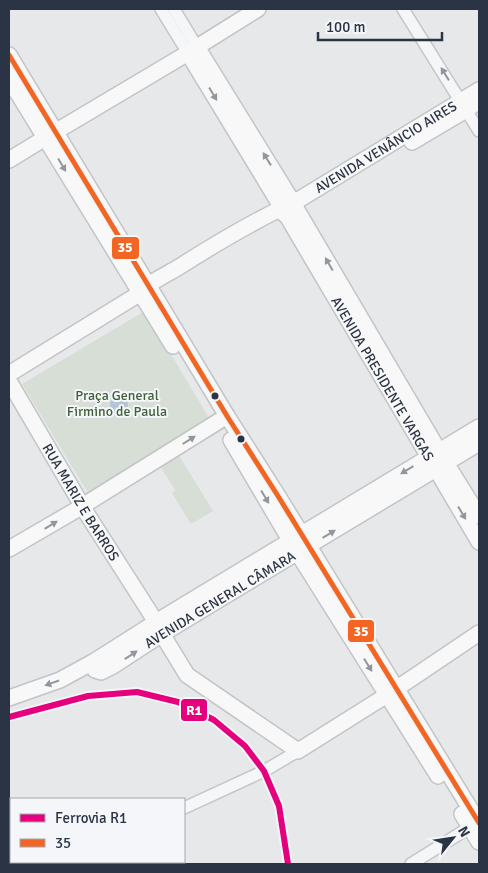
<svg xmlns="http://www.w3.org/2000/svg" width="488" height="873" font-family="Signika,sans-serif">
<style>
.green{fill:#d6ded6}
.water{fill:#b4c4d5}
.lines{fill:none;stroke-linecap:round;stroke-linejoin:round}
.minor-casing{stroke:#c4c6c8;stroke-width:14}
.major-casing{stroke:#c2c5c8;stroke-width:18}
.minor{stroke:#f5f6f7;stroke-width:11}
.major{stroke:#f8f8f8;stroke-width:15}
.bus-1-casing{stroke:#f4f6f9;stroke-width:9}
.bus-1{stroke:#f26522;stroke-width:5}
.rail-1-casing{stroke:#f4f6f9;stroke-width:10}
.rail-1{stroke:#e5007d;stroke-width:6}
.oneway{fill:#90959e}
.oneway2{fill:#92969e}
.bus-dot{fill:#2b3445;stroke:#f4f6f9;stroke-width:2}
.labels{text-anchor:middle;stroke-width:4;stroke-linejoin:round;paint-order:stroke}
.street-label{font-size:14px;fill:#2b3445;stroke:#f4f6f9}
.park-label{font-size:14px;fill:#3f6138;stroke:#f4f6f9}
.line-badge{stroke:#f4f6f9;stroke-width:2}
.badge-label{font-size:14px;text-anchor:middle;font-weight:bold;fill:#fff}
</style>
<rect width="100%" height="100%" fill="#e6e8ea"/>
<g class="green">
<polygon points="145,311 212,423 90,496 22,384"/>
<polygon points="178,454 213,511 191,524 172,493 175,490 160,466"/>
</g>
<circle class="water" cx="119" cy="405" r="9"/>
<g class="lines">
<defs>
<g id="minor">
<polyline points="161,9 188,53"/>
<polyline points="174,9 197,47"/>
<polyline points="403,9 479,131"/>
<polyline points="184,808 264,771 298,751"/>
<polyline points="79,862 81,864"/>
<polyline points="66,864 70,862"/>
<polyline points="411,864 475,824"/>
</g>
<g id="major">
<polyline points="197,47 292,201 295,203 297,210 446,463 479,516"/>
<path id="s1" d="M 188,53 L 282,208 L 284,214 L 287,216 L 479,542"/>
<polyline points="9,55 148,285 227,416 278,496 479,823"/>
<polyline points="9,79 173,346"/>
<polyline points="412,142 466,110 479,101"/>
<path d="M 9,160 L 45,138 L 50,140 L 55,137 L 55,132 L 188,53 C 193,57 198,54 197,47 L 258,9"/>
<path id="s2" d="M 9,374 L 134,297 C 146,284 164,276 179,267 C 212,246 247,225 282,208 L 286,203 L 300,199 L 479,90"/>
<path id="s3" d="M 9,381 L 87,514 L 156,622"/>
<polyline points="231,440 297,552 438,776"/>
<polyline points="9,549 76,510 219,421"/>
<polyline points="162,634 187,675 298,751 387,695 479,633"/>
<path id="s4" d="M 93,662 L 95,670 L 101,672 L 113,666 L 162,634 L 479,443"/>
<polyline points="9,698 60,680 93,662 156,622 479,427"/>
<polyline points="462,814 479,842"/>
</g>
</defs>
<use href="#minor" class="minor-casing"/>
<use href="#major" class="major-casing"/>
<use href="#minor" class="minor"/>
<use href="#major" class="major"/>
<defs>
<polyline id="bus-1" points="9,55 148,285 227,416 278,496 479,823"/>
</defs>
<use href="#bus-1" class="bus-1-casing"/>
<use href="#bus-1" class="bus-1"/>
<defs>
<polyline id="rail-1" points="9,717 88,696 137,692 178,702 214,720 245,746 264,771 279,806 288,864"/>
</defs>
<use href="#rail-1" class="rail-1-casing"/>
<use href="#rail-1" class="rail-1"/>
</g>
<defs><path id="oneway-solid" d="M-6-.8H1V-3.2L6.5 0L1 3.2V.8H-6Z" transform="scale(1.25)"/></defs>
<use class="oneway" href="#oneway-solid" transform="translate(445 74) rotate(-122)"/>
<g class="oneway2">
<use href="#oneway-solid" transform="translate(213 94) rotate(59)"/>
<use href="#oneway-solid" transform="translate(267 159) rotate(-122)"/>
<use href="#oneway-solid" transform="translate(62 165) rotate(59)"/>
<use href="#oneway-solid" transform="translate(329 264) rotate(-120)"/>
<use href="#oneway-solid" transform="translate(189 440) rotate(-32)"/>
<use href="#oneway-solid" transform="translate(407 470) rotate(149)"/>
<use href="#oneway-solid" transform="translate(265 497) rotate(59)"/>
<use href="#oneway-solid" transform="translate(462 513) rotate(59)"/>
<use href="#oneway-solid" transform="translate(51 525) rotate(-31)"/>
<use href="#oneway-solid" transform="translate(329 534) rotate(-31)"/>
<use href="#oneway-solid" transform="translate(131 655) rotate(-33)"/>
<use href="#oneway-solid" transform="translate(368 665) rotate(58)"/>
<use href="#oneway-solid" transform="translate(52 683) rotate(161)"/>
</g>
<g class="bus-dot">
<circle cx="215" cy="396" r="4.5"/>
<circle cx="241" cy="439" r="4.5"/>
</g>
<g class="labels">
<g class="street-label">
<text dy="5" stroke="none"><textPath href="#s2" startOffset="441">AVENIDA VENÂNCIO AIRES</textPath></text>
<text dy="5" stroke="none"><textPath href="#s1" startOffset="380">AVENIDA PRESIDENTE VARGAS</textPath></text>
<text dy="5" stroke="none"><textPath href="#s3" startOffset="141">RUA MARIZ E BARROS</textPath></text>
<text dy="5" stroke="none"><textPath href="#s4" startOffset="154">AVENIDA GENERAL CÂMARA</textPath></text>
</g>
<g class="park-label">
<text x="117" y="400">Praça General<tspan x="117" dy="16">Firmino de Paula</tspan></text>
</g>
</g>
<g class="line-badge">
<rect x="111" y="236" width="29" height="24" rx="5" fill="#f26522"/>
<rect x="347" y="619" width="28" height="24" rx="5" fill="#f26522"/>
<rect x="180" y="698" width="28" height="24" rx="5" fill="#e5007d"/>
</g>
<g class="badge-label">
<text x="125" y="252">35</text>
<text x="361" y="636">35</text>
<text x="194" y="715">R1</text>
</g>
<rect width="488" height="873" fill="none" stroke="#2b3445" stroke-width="20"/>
<rect x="10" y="798" width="175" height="65" fill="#f4f6f9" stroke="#a4a8b1"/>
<rect x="20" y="814" width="25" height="8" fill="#e5007d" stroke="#a4a8b1"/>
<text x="55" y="823" font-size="15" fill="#2b3445">Ferrovia R1</text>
<rect x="20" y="839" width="25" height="8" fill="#f26522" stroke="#a4a8b1"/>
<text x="55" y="848" font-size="15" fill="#2b3445">35</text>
<g transform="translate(453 838) rotate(60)" stroke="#f4f6f9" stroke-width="4" paint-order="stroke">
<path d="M0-4L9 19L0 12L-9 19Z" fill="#2b3445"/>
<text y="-8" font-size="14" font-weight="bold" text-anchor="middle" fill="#2b3445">N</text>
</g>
<path d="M318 32v8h124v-8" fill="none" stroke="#2b3445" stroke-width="2.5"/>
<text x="326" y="32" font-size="15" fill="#2b3445" stroke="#f4f6f9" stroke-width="4" paint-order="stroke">100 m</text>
</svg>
